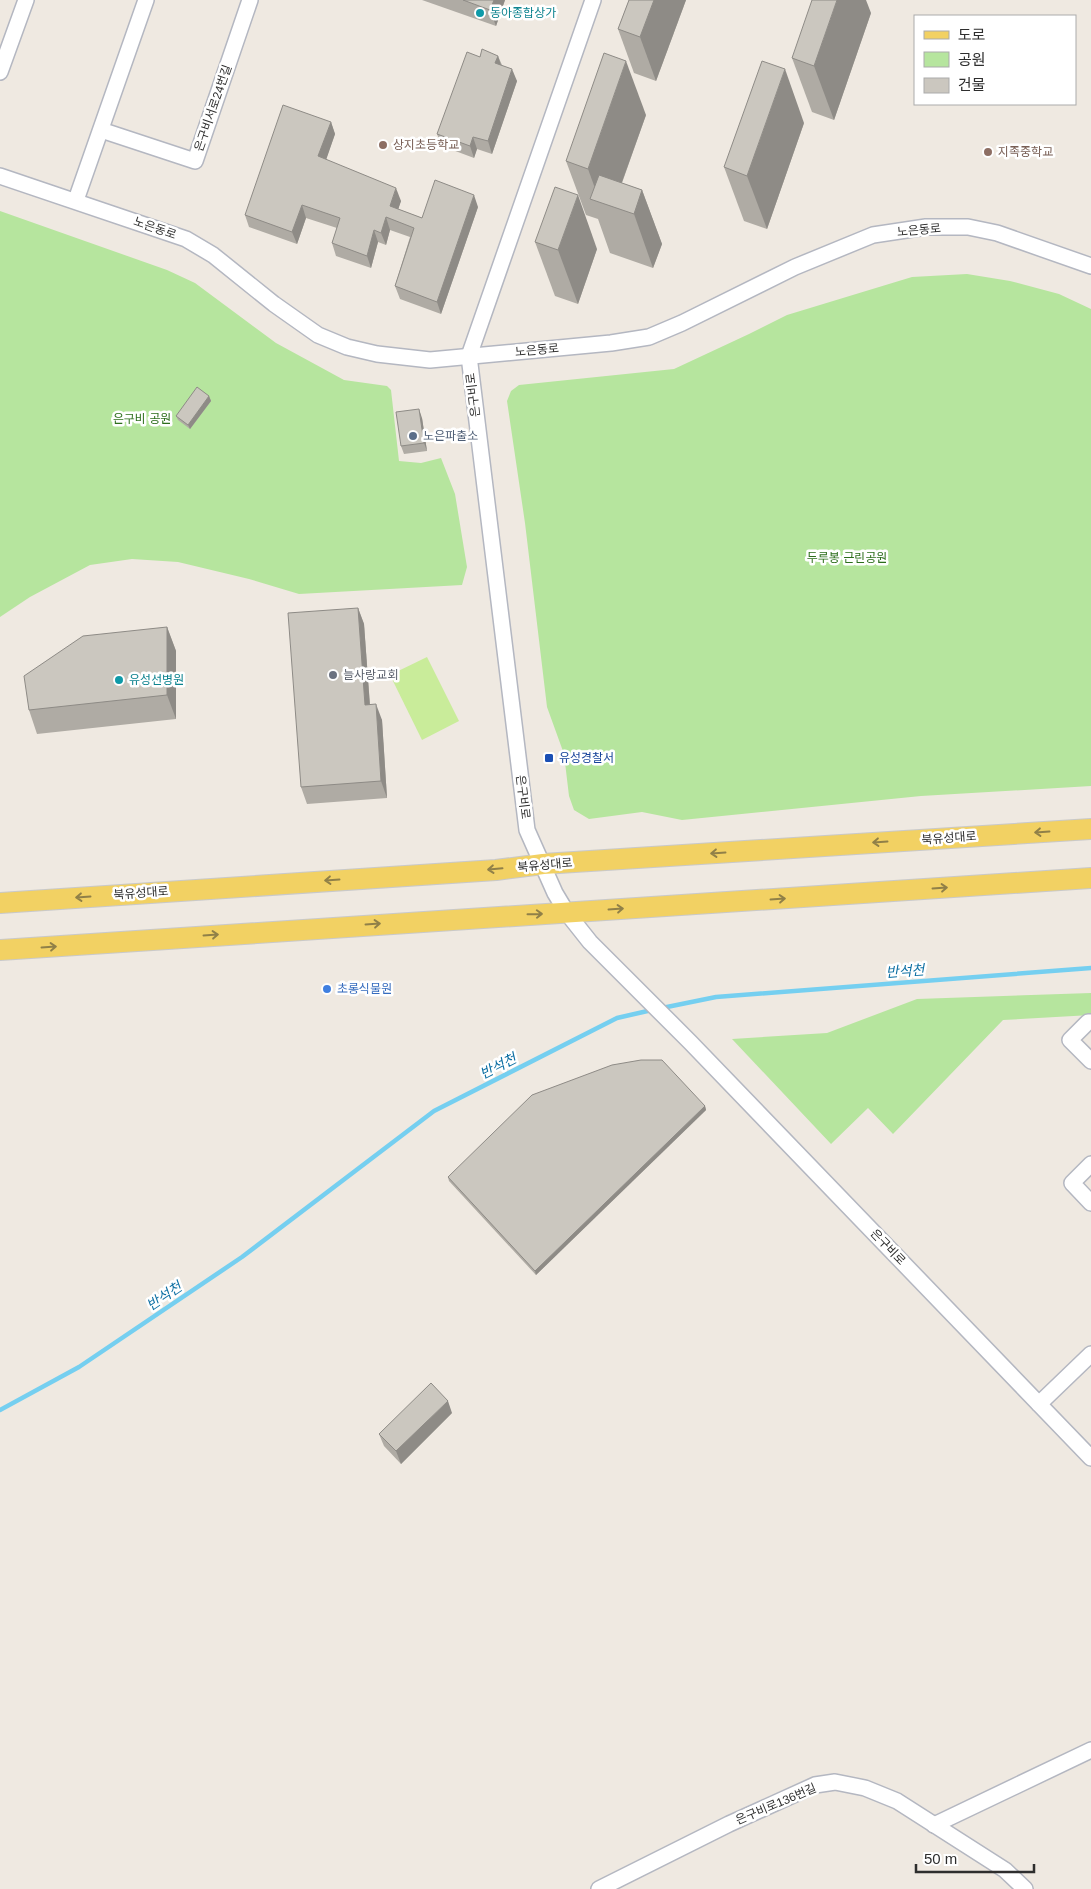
<svg xmlns="http://www.w3.org/2000/svg" width="1091" height="1889" font-family="Arial,'Noto Sans KR',sans-serif">
<style>
.green{fill:#b6e59e}
.pitch{fill:#c9ec9a}
.lines{fill:none;stroke-linecap:round;stroke-linejoin:round}
.stream{stroke:#75cff0;stroke-width:4.5}
.minor-casing{stroke:#b4b7c1;stroke-width:18}
.major-casing{stroke:#c9c9c9;stroke-width:22}
.minor{stroke:#fff;stroke-width:15}
.major{stroke:#f2d163;stroke-width:20}
.wall{fill:#afaba4}
.shaded-wall{fill:#8e8b86}
.building{fill:#cbc7bf;stroke:#8e8b86}
.oneway{stroke:#908048}
.culture-dot{fill:#0f9aa8;stroke:#fff;stroke-width:2}
.education-dot{fill:#8d6e63;stroke:#fff;stroke-width:2}
.service-dot{fill:#5c6f8a;stroke:#fff;stroke-width:2}
.worship-dot{fill:#6b7280;stroke:#fff;stroke-width:2}
.transit-dot{fill:#1a4fb4;stroke:#fff;stroke-width:2}
.shop-dot{fill:#3f7fe0;stroke:#fff;stroke-width:2}
.labels{text-anchor:middle;stroke-width:5;stroke-linejoin:round;paint-order:stroke}
.culture-label{font-size:12px;fill:#0d838f;stroke:#fff;text-anchor:start}
.street-label{font-size:12px;fill:#2e2e2e;stroke:#fff}
.education-label{font-size:12px;fill:#785e54;stroke:#fff;text-anchor:start}
.park-label{font-size:12px;fill:#2c6e1b;stroke:#fff}
.service-label{font-size:12px;fill:#4e5e75;stroke:#fff;text-anchor:start}
.worship-label{font-size:12px;fill:#5b616d;stroke:#fff;text-anchor:start}
.transit-label{font-size:12px;fill:#164399;stroke:#fff;text-anchor:start}
.shop-label{font-size:12px;fill:#366cbe;stroke:#fff;text-anchor:start}
.water-label{font-size:14px;font-style:italic;fill:#0d6fa3;stroke:#fff}
</style>
<rect width="100%" height="100%" fill="#efe9e1"/>
<g class="green">
<polygon points="0,211 167,270 195,283 276,343 344,380 387,386 391,390 399,461 421,463 441,458 455,494 467,567 462,585 299,594 249,579 178,562 132,559 90,565 30,597 0,617"/>
<polygon points="967,274 1010,281 1059,294 1091,309 1091,786 921,796 682,820 642,812 589,819 574,810 569,796 564,754 547,707 525,523 507,401 511,391 519,385 674,369 749,334 787,315 912,277"/>
<polygon points="1091,993 1091,1015 1003,1020 893,1134 868,1108 831,1144 732,1039 827,1033 917,999"/>
</g>
<polygon class="pitch" points="427,657 459,721 422,740 390,675"/>
<g class="lines">
<g class="stream">
<polyline points="662,1008 716,997 1091,968"/>
<polyline points="0,1410 79,1367 242,1257 434,1111 617,1018 652,1010"/>
</g>
<defs>
<g id="minor">
<polyline points="593,0 469,356 527,830 555,893 567,913 590,942 690,1042 1091,1458"/>
<polyline points="0,72 26,0"/>
<polyline points="101,130 195,161 250,0"/>
<polyline points="0,176 186,239 213,255 274,304 318,335 347,347 377,354 430,360 611,343 649,337 682,323 795,267 873,235 926,227 968,227 997,233 1091,266"/>
<polyline points="76,200 146,0"/>
<polyline points="1091,1022 1088,1022 1070,1040 1091,1061"/>
<polyline points="1091,1164 1072,1183 1091,1203"/>
<polyline points="1039,1404 1091,1354"/>
<polyline points="934,1825 1091,1750"/>
<polyline points="599,1889 729,1824 815,1785 835,1782 865,1788 897,1801 1005,1870 1025,1889"/>
</g>
<g id="major">
<polyline points="0,903 496,870 543,864 1091,829"/>
<polyline points="0,950 1091,878"/>
</g>
</defs>
<use href="#minor" class="minor-casing"/>
<use href="#major" class="major-casing"/>
<use href="#minor" class="minor"/>
<use href="#major" class="major"/>
</g>
<g class="wall">
<polygon points="422,0 505,0 496,26"/>
<polygon points="629,0 686,0 656,81 634,73 618,29"/>
<polygon points="871,13 834,120 812,112 792,58"/>
<polygon points="498,56 502,65 517,81 492,154 477,149 474,158 442,146 437,134 480,57"/>
<polygon points="646,115 622,183 642,190 662,244 653,268 610,253 598,219 586,215 566,161"/>
<polygon points="331,122 335,134 326,159 401,201 398,209 422,218 478,207 441,314 400,299 395,286 410,237 390,230 386,245 378,242 371,268 336,256 332,243 337,228 306,218 297,244 249,227 245,215"/>
<polygon points="804,123 767,229 744,221 724,167"/>
<polygon points="535,242 597,249 578,304 555,296"/>
<polygon points="209,396 211,401 190,429 178,420 176,416"/>
<polygon points="422,418 427,451 404,454 401,446"/>
<polygon points="358,608 364,624 370,705 382,720 387,798 307,804 301,787"/>
<polygon points="167,627 176,651 176,719 37,734 29,710"/>
<polygon points="705,1106 706,1110 536,1275 449,1181 448,1177"/>
<polygon points="452,1413 401,1464 384,1446 379,1434"/>
</g>
<g class="shaded-wall">
<polygon points="494,0 505,0 496,26 490,10"/>
<polygon points="654,0 686,0 656,81 640,37"/>
<polygon points="837,0 866,0 871,13 834,120 814,66"/>
<polygon points="498,56 502,68 495,63"/>
<polygon points="626,61 646,115 613,207 600,202 588,169"/>
<polygon points="512,69 517,81 492,154 488,141"/>
<polygon points="785,69 804,123 767,229 747,176"/>
<polygon points="331,122 335,134 323,169 318,156"/>
<polygon points="473,137 477,149 474,158 470,146"/>
<polygon points="396,188 401,201 395,219 390,206"/>
<polygon points="642,190 662,244 653,268 634,214"/>
<polygon points="474,195 478,207 441,314 437,302"/>
<polygon points="578,195 597,249 578,304 558,250"/>
<polygon points="302,205 306,218 297,244 292,232"/>
<polygon points="386,217 390,230 386,245 381,233"/>
<polygon points="374,230 378,242 371,268 367,256"/>
<polygon points="209,396 211,401 190,429 188,425"/>
<polygon points="419,409 422,418 427,451 424,443"/>
<polygon points="358,608 364,624 371,721 365,705"/>
<polygon points="167,627 176,651 176,719 167,695"/>
<polygon points="376,704 382,720 387,798 381,781"/>
<polygon points="705,1106 706,1110 536,1275 535,1271"/>
<polygon points="448,1401 452,1413 401,1464 396,1451"/>
</g>
<g class="building">
<polygon points="463,0 494,0 490,10"/>
<polygon points="629,0 654,0 640,37 618,29"/>
<polygon points="812,0 837,0 814,66 792,58"/>
<polygon points="482,49 498,56 495,63 512,69 488,141 473,137 470,146 437,134 467,52 480,57"/>
<polygon points="604,53 626,61 588,169 566,161"/>
<polygon points="762,61 785,69 747,176 724,167"/>
<polygon points="283,105 331,122 318,156 396,188 390,206 422,218 435,180 474,195 437,302 395,286 414,228 386,217 381,233 374,230 367,256 332,243 340,218 302,205 292,232 245,215"/>
<polygon points="599,175 642,190 634,214 590,199"/>
<polygon points="555,187 578,195 558,250 535,242"/>
<polygon points="197,387 209,396 188,425 176,416"/>
<polygon points="419,409 424,443 401,446 396,412"/>
<polygon points="358,608 365,705 376,704 381,781 301,787 288,613"/>
<polygon points="167,627 167,695 29,710 24,676 83,636"/>
<polygon points="641,1060 662,1060 705,1106 535,1271 448,1177 532,1095 612,1065"/>
<polygon points="431,1383 448,1401 396,1451 379,1434"/>
</g>
<defs><path id="oneway-shaft" d="M-6 0H5M1.5-3L5.5 0L1.5 3" fill="none" stroke-width="1.6" stroke-linecap="round" stroke-linejoin="round" transform="scale(1.25)"/></defs>
<g class="oneway">
<use href="#oneway-shaft" transform="translate(1042 832) rotate(176)"/>
<use href="#oneway-shaft" transform="translate(880 842) rotate(176)"/>
<use href="#oneway-shaft" transform="translate(718 853) rotate(176)"/>
<use href="#oneway-shaft" transform="translate(495 869) rotate(175)"/>
<use href="#oneway-shaft" transform="translate(332 880) rotate(176)"/>
<use href="#oneway-shaft" transform="translate(940 888) rotate(-4)"/>
<use href="#oneway-shaft" transform="translate(83 897) rotate(176)"/>
<use href="#oneway-shaft" transform="translate(778 899) rotate(-4)"/>
<use href="#oneway-shaft" transform="translate(616 909) rotate(-4)"/>
<use href="#oneway-shaft" transform="translate(535 914) rotate(-1)"/>
<use href="#oneway-shaft" transform="translate(373 924) rotate(-4)"/>
<use href="#oneway-shaft" transform="translate(211 935) rotate(-4)"/>
<use href="#oneway-shaft" transform="translate(49 947) rotate(-4)"/>
</g>
<g class="culture-dot">
<circle cx="480" cy="13" r="5"/>
<circle cx="119" cy="680" r="5"/>
</g>
<g class="education-dot">
<circle cx="383" cy="145" r="5"/>
<circle cx="988" cy="152" r="5"/>
</g>
<circle class="service-dot" cx="413" cy="436" r="5"/>
<circle class="worship-dot" cx="333" cy="675" r="5"/>
<rect class="transit-dot" x="544" y="753" width="10" height="10" rx="2.5"/>
<circle class="shop-dot" cx="327" cy="989" r="5"/>
<g class="labels">
<g class="culture-label">
<text x="490" y="17">동아종합상가</text>
<text x="129" y="684">유성선병원</text>
</g>
<g class="street-label">
<text transform="translate(213 108) rotate(-71)" y="4">은구비서로24번길</text>
<text transform="translate(155 228) rotate(19)" y="4">노은동로</text>
<text transform="translate(919 230) rotate(-5)" y="4">노은동로</text>
<text transform="translate(537 350) rotate(-5)" y="4">노은동로</text>
<text transform="translate(473 395) rotate(-97)" y="4">은구비로</text>
<text transform="translate(523 797) rotate(83)" y="4">은구비로</text>
<text transform="translate(949 838) rotate(-4)" y="4">북유성대로</text>
<text transform="translate(545 865) rotate(-5)" y="4">북유성대로</text>
<text transform="translate(141 893) rotate(-4)" y="4">북유성대로</text>
<text transform="translate(888 1247) rotate(46)" y="4">은구비로</text>
<text transform="translate(776 1804) rotate(-23)" y="4">은구비로136번길</text>
</g>
<g class="education-label">
<text x="393" y="149">상지초등학교</text>
<text x="998" y="156">지족중학교</text>
</g>
<g class="park-label">
<text x="142" y="423">은구비 공원</text>
<text x="847" y="562">두루봉 근린공원</text>
</g>
<g class="service-label">
<text x="423" y="440">노은파출소</text>
</g>
<g class="worship-label">
<text x="343" y="679">늘사랑교회</text>
</g>
<g class="transit-label">
<text x="559" y="762">유성경찰서</text>
</g>
<g class="shop-label">
<text x="337" y="993">초롱식물원</text>
</g>
<g class="water-label">
<text transform="translate(905 971) rotate(-4)" y="5">반석천</text>
<text transform="translate(498 1066) rotate(-27)" y="5">반석천</text>
<text transform="translate(164 1296) rotate(-34)" y="5">반석천</text>
</g>
</g>
<rect x="914" y="15" width="162" height="90" fill="#ffffff" stroke="#ababab"/>
<rect x="924" y="31" width="25" height="8" fill="#f2d163" stroke="#ababab"/>
<text x="958" y="40" font-size="15" fill="#2e2e2e">도로</text>
<rect x="924" y="52" width="25" height="15" fill="#b6e59e" stroke="#ababab"/>
<text x="958" y="65" font-size="15" fill="#2e2e2e">공원</text>
<rect x="924" y="78" width="25" height="15" fill="#cbc7bf" stroke="#ababab"/>
<text x="958" y="90" font-size="15" fill="#2e2e2e">건물</text>
<path d="M916 1864v8h118v-8" fill="none" stroke="#2e2e2e" stroke-width="2.5"/>
<text x="924" y="1864" font-size="15" fill="#2e2e2e" stroke="#ffffff" stroke-width="4" paint-order="stroke">50 m</text>
</svg>
